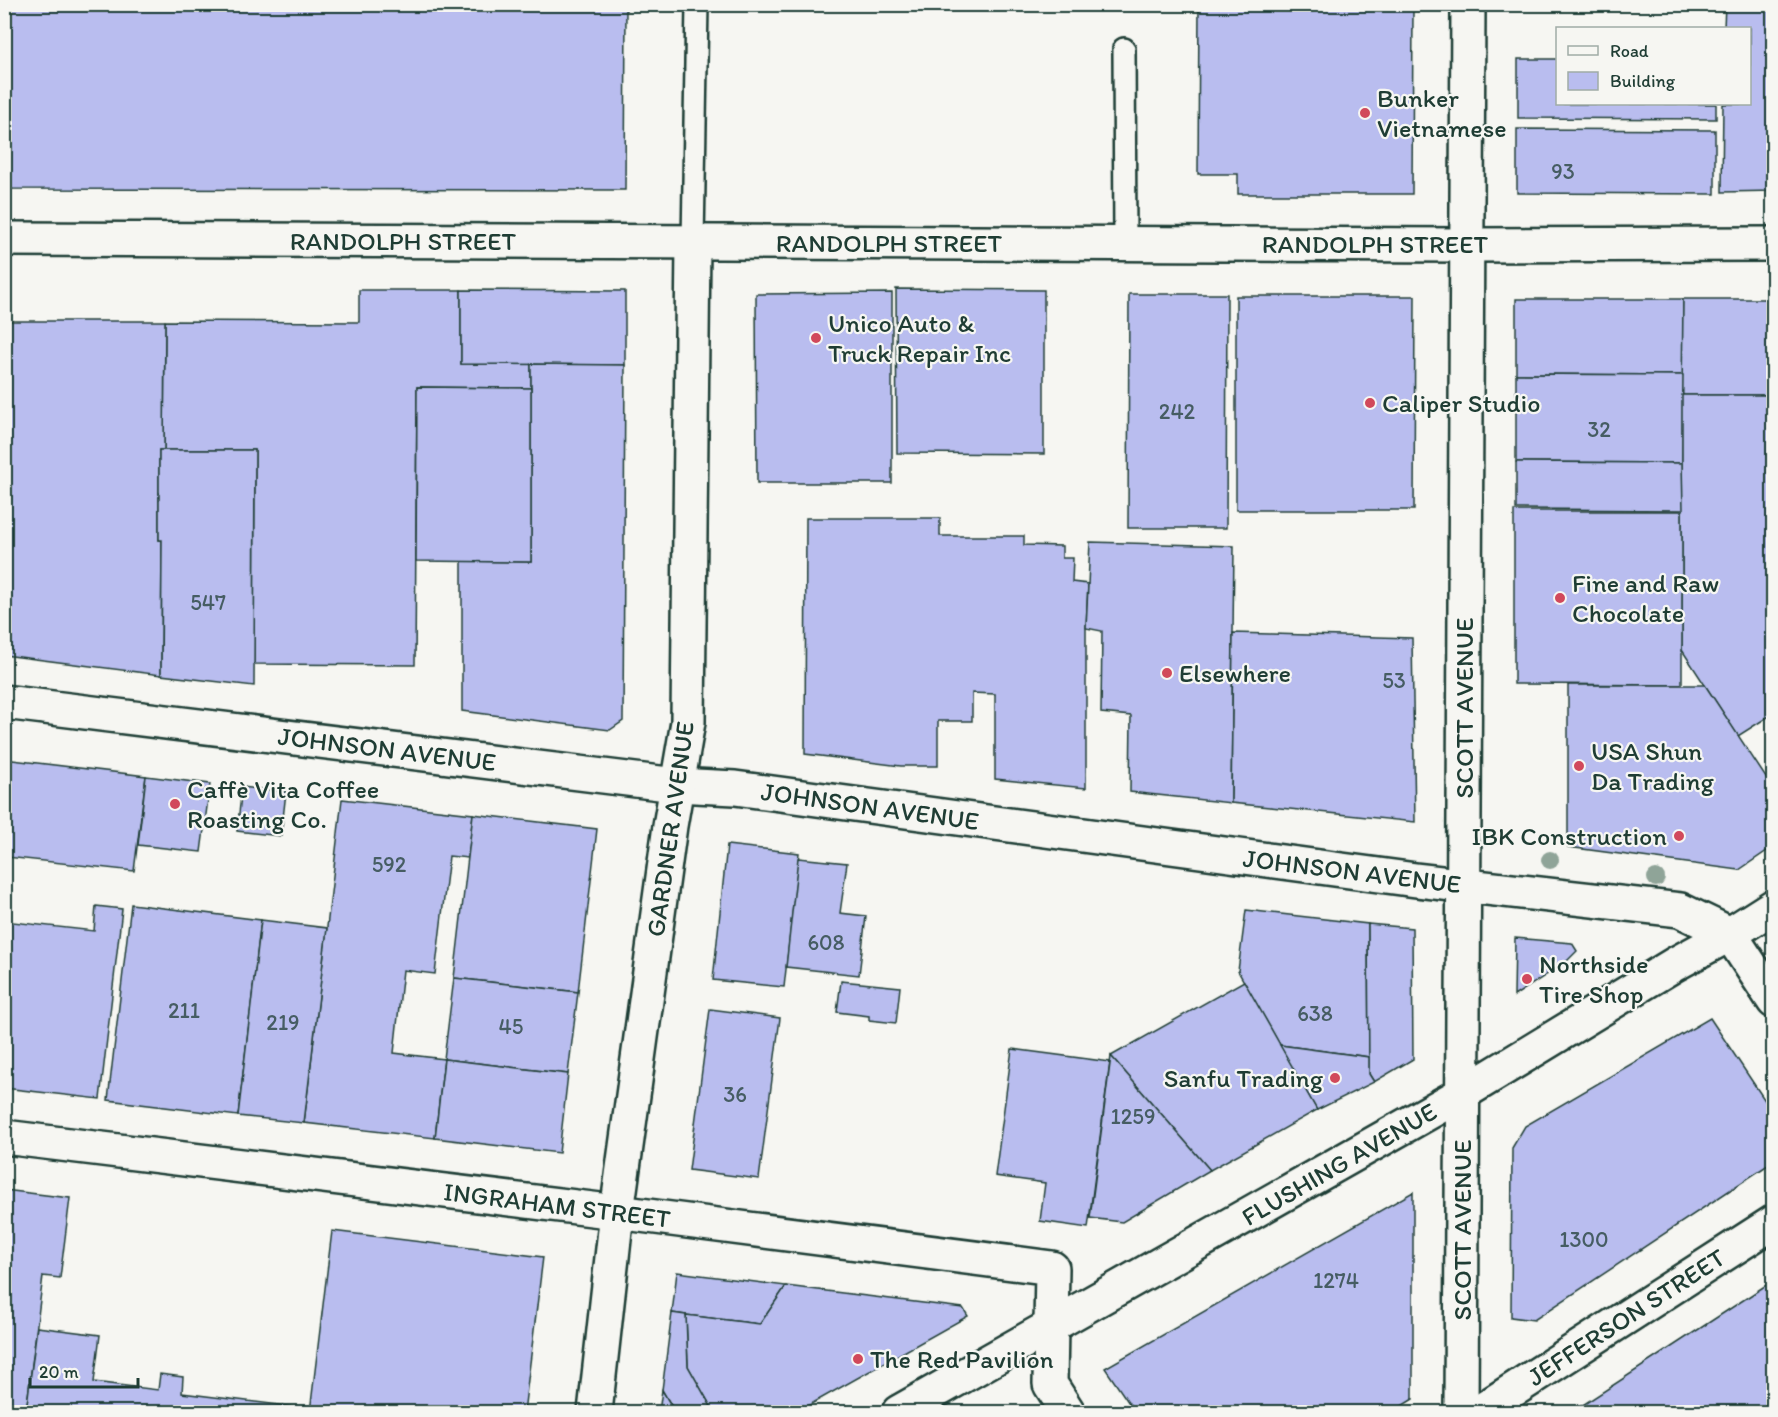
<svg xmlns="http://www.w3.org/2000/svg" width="1778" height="1417" font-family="Itim,sans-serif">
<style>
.building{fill:#b9bdef;stroke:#1f3d34;stroke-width:1.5}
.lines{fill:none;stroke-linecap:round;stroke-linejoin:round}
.lane-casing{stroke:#1f3d34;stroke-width:26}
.street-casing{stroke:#1f3d34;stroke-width:38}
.secondary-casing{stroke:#1f3d34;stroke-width:38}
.primary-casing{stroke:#1f3d34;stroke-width:38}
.lane{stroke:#f6f6f2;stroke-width:21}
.street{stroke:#f6f6f2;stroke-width:33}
.secondary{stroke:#f6f6f2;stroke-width:33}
.primary{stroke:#f6f6f2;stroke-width:33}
.tree{fill:#8fa498}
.poi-dot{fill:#d1495b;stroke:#f6f6f2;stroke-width:2}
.labels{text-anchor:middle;stroke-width:4.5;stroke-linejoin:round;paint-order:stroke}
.number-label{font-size:22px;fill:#465d63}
.poi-label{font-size:26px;fill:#1f3d34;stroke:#f6f6f2;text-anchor:start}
.street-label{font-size:26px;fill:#1f3d34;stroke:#f6f6f2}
</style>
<rect width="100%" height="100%" fill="#f6f6f2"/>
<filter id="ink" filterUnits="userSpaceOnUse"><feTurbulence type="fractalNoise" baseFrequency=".0167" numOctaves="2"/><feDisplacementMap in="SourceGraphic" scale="12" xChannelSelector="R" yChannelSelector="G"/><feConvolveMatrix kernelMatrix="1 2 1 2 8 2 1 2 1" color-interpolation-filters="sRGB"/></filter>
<g filter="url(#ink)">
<g class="building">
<polygon points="4,4 626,4 625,190 4,189"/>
<polygon points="1199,4 1413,4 1412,194 1238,194 1238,174 1198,174"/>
<polygon points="1725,4 1774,4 1774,191 1722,192 1723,104 1750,104 1750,28 1724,28"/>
<polygon points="1518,59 1558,59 1558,104 1716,104 1716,119 1518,118"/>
<polygon points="1517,129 1715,130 1715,194 1517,193"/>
<polygon points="896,289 1044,290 1044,454 897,453"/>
<polygon points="359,290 461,290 461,364 531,364 531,388 417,387 415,665 254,664 255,450 164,450 165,321 359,322"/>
<polygon points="461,290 625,291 625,365 461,364"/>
<polygon points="892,293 892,483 757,483 756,294"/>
<polygon points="1129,294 1227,294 1226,528 1128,528"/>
<polygon points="1236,296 1415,296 1414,510 1236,510"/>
<polygon points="1516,299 1683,299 1683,375 1516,374"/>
<polygon points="1683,299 1774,299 1774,395 1682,395"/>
<polygon points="4,321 165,321 164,450 159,450 159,540 162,540 161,675 4,655"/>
<polygon points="531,364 625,365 623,721 610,730 462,711 462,561 531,562"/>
<polygon points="1516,374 1683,375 1682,463 1516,462"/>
<polygon points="417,387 531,388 531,562 416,561"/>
<polygon points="1682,395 1774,395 1774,713 1738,736 1682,650"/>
<polygon points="159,450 255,450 254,686 161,675 162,540 159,540"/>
<polygon points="1516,462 1682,463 1683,510 1516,509"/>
<polygon points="1514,511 1682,511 1682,685 1514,684"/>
<polygon points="806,518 940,518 940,536 1024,536 1024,545 1062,546 1062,558 1073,558 1072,582 1088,584 1086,628 1086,788 995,779 995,694 972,693 972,721 938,721 938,766 901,766 805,754"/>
<polygon points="1090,542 1234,546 1231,803 1130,792 1131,716 1101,713 1102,631 1086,628"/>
<polygon points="1233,633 1412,638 1415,822 1231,803"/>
<polygon points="1568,685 1705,685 1774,790 1774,846 1739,870 1568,847"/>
<polygon points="4,759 146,776 134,871 7,857 6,868 4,868"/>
<polygon points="146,776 210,784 201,852 138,845"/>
<polygon points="242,787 286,792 281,836 237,831"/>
<polygon points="342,799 473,814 468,858 449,856 435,974 403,970 394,1053 444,1059 435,1138 304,1123"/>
<polygon points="473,814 597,829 578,992 454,978"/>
<polygon points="727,845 799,853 784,987 713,980"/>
<polygon points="798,858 847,863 840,913 866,916 859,975 786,967"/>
<polygon points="131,904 261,920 238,1116 108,1100"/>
<polygon points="96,906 122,909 100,1099 4,1088 4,921 94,931"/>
<polygon points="1246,910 1368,924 1369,1057 1280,1045 1238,971"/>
<polygon points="261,920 327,928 304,1123 238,1116"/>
<polygon points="1368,924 1412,928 1413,1059 1374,1082 1369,1074"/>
<polygon points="1515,938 1572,943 1577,951 1566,962 1514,996"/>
<polygon points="454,978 578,992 568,1074 444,1059"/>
<polygon points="841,981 900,987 896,1023 869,1020 869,1016 837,1012"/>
<polygon points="1244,981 1317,1110 1210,1170 1111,1056"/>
<polygon points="710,1009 780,1018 759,1179 689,1170"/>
<polygon points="1710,1018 1774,1114 1774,1161 1534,1320 1511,1317 1512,1148 1525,1126"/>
<polygon points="1280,1045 1369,1057 1369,1074 1374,1082 1317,1110"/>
<polygon points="1012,1049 1110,1062 1088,1228 1040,1221 1045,1183 995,1176"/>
<polygon points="1111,1056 1210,1170 1122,1222 1090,1218"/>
<polygon points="444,1059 568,1074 559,1153 435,1138"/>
<polygon points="4,1190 70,1198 60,1278 43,1276 26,1412 4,1412"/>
<polygon points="1413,1192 1413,1399 1392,1412 1135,1412 1105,1368"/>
<polygon points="332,1231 543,1257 524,1412 310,1412"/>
<polygon points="677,1272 786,1286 760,1324 686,1315 672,1313"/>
<polygon points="1774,1280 1774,1412 1572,1412"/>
<polygon points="786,1286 963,1308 968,1316 797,1412 714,1412 688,1366 686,1315 760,1324"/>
<polygon points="672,1313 686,1315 688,1366 714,1412 675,1412 662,1390"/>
<polygon points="37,1327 100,1335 94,1382 158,1390 160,1374 183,1377 182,1393 311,1409 310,1412 26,1412"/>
<polygon points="662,1390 675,1412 659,1412"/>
</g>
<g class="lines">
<defs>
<g id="lane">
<polyline points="1124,49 1125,244"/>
<polyline points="693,242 697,4"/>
</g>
<g id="street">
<polyline points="4,239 1467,245 1774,244"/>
<polyline points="4,702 676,785 735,788 1416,880 1680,910 1730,934"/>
<polyline points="4,1137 617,1212 1052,1268 1050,1384 1068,1412"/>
<polyline points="595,1412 617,1212 670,826 688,722 693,242"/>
<polyline points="1461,1412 1468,4"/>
<polyline points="1479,1412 1774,1222"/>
</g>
<polyline id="secondary" points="1730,934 1774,1001"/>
<polyline id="primary" points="899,1412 1463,1093 1675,964 1730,934 1774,906"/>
</defs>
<use href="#lane" class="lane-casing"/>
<use href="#street" class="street-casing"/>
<use href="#secondary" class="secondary-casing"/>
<use href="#primary" class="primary-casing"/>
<use href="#lane" class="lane"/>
<use href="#street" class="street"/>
<use href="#secondary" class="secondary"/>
<use href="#primary" class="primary"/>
</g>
<g class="tree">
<circle cx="1550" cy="860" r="9"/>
<circle cx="1656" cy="878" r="9"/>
</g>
</g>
<g class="poi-dot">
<circle cx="1365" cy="113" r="6"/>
<circle cx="816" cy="338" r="6"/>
<circle cx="1370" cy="403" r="6"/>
<circle cx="1560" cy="598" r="6"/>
<circle cx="1167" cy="673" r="6"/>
<circle cx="1579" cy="766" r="6"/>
<circle cx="175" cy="804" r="6"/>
<circle cx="1679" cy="836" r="6"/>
<circle cx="1527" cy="979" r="6"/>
<circle cx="1335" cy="1078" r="6"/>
<circle cx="858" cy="1359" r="6"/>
</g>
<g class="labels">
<g class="number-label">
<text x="1563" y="179">93</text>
<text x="1177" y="419">242</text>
<text x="1599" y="437">32</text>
<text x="208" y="610">547</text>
<text x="1394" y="688">53</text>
<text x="389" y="872">592</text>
<text x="826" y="950">608</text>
<text x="184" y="1018">211</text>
<text x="1315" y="1021">638</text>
<text x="283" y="1030">219</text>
<text x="511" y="1034">45</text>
<text x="735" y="1102">36</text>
<text x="1133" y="1124">1259</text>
<text x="1584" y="1247">1300</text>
<text x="1336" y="1288">1274</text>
</g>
<g class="poi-label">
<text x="1377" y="107">Bunker<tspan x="1377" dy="30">Vietnamese</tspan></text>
<text x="828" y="332">Unico Auto &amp;<tspan x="828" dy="30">Truck Repair Inc</tspan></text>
<text x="1382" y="412">Caliper Studio</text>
<text x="1572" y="592">Fine and Raw<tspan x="1572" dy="30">Chocolate</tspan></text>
<text x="1179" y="682">Elsewhere</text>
<text x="1591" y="760">USA Shun<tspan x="1591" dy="30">Da Trading</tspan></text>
<text x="187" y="798">Caffè Vita Coffee<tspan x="187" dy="30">Roasting Co.</tspan></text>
<text x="1667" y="845" text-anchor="end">IBK Construction</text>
<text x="1539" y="973">Northside<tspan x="1539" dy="30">Tire Shop</tspan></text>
<text x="1323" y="1087" text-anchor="end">Sanfu Trading</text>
<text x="870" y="1368">The Red Pavilion</text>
</g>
<g class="street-label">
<text x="403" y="250">RANDOLPH STREET</text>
<text x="889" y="252">RANDOLPH STREET</text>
<text x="1375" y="253">RANDOLPH STREET</text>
<text transform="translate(1464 708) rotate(-90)" y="9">SCOTT AVENUE</text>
<text transform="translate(387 749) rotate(7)" y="9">JOHNSON AVENUE</text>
<text transform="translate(870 806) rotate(8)" y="9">JOHNSON AVENUE</text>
<text transform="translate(670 829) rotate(-82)" y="9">GARDNER AVENUE</text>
<text transform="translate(1352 871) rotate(7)" y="9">JOHNSON AVENUE</text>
<text transform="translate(1339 1164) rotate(-30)" y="9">FLUSHING AVENUE</text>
<text transform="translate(557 1205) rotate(7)" y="9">INGRAHAM STREET</text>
<text transform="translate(1462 1230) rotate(-90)" y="9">SCOTT AVENUE</text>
<text transform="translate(1626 1317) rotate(-33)" y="9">JEFFERSON STREET</text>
</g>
</g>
<rect width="1778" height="1417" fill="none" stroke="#f6f6f2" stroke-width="24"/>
<rect x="12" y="12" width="1754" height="1393" fill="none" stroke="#1f3d34" stroke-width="2" filter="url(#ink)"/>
<rect x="1556" y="27" width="195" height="78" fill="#f6f6f2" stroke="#a0aca6" stroke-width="1.5"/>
<rect x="1568" y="46" width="30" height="9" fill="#f6f6f2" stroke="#a0aca6" stroke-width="1.5"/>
<text x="1610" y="57" font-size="18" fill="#1f3d34">Road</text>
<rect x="1568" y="72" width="30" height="18" fill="#b9bdef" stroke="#a0aca6" stroke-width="1.5"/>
<text x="1610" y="87" font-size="18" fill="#1f3d34">Building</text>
<path d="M30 1378v9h108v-9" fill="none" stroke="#1f3d34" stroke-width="3"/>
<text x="39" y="1378" font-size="18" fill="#1f3d34" stroke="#f6f6f2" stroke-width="4.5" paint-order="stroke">20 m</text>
</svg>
